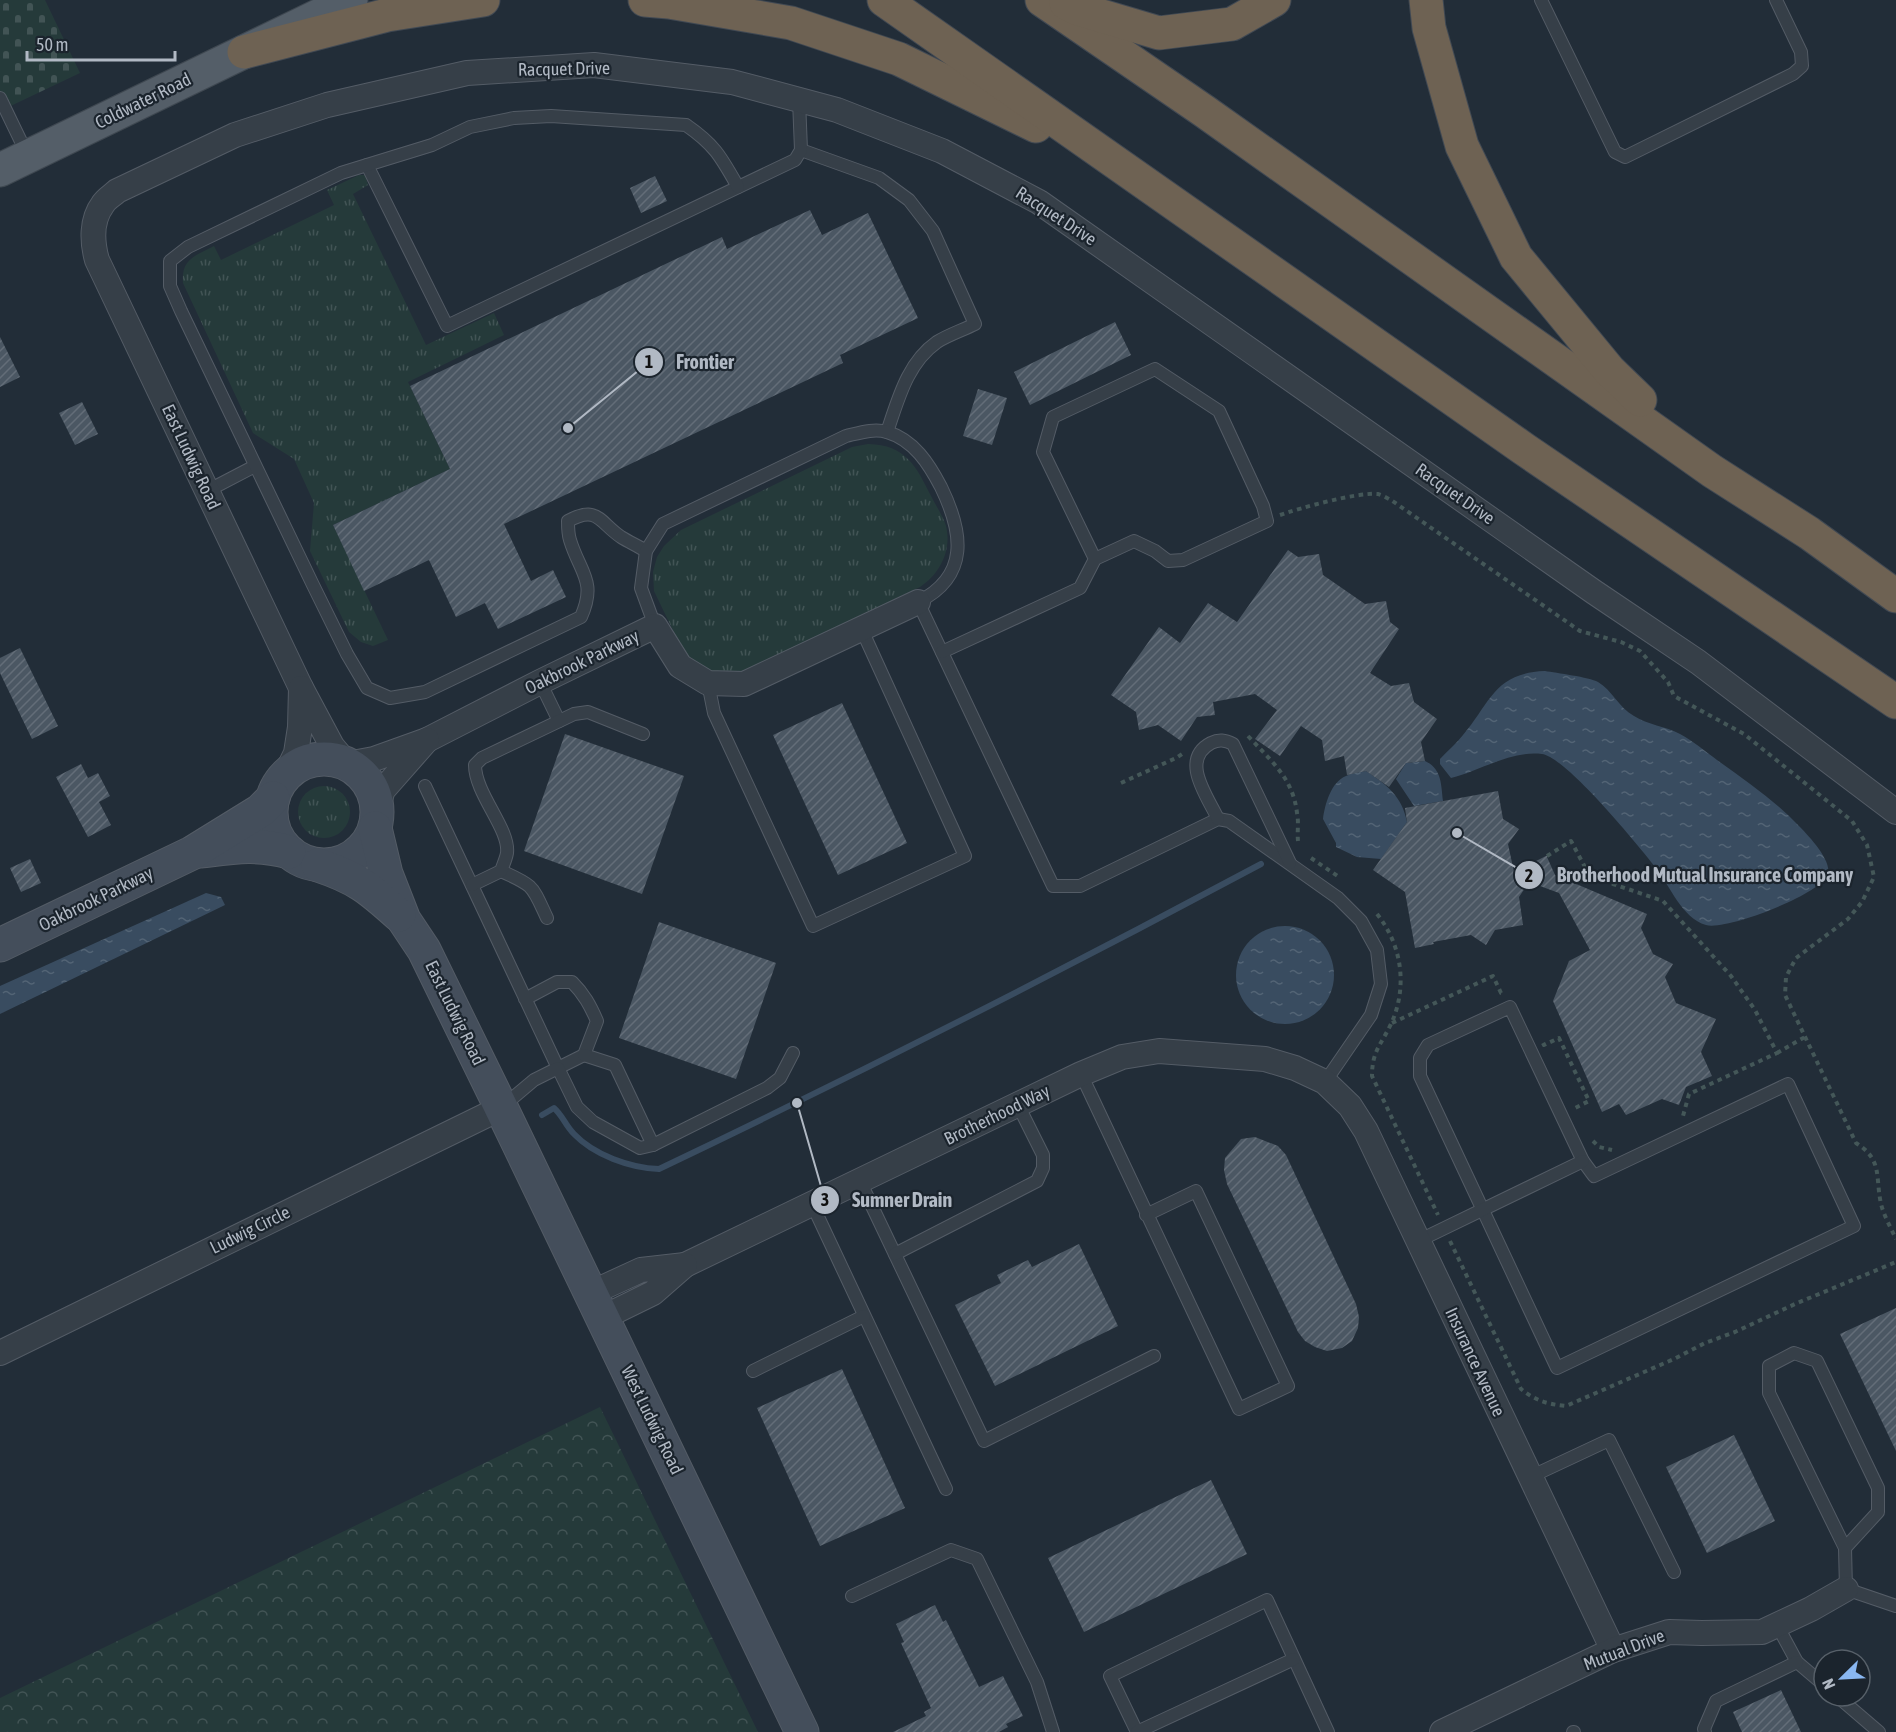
<svg xmlns="http://www.w3.org/2000/svg" width="1896" height="1732" font-family="'Asap Condensed',sans-serif">
<style>
.grass{fill:url(#grass-tufts)}
.forest{fill:url(#forest-crowns)}
.cemetery{fill:url(#cemetery-stones)}
.water{fill:url(#water-ripples)}
.lines{fill:none;stroke-linecap:round;stroke-linejoin:round}
.stream{stroke:#394c60;stroke-width:6}
.building{fill:url(#building-hatch)}
.lane-casing{stroke:#545c66;stroke-width:14}
.street-casing{stroke:#545c66;stroke-width:26}
.secondary-casing{stroke:#545c66;stroke-width:35}
.primary-casing{stroke:#3f4851;stroke-width:35}
.highway-casing{stroke:#414953;stroke-width:35}
.path{stroke:#445758;stroke-width:4;stroke-dasharray:4.5 4.5;stroke-linecap:butt}
.lane{stroke:#363f48;stroke-width:12}
.street{stroke:#363f48;stroke-width:24}
.secondary{stroke:#444e5b;stroke-width:33}
.primary{stroke:#545e68;stroke-width:33}
.highway{stroke:#6e6253;stroke-width:33}
.labels{text-anchor:middle;stroke-width:4.5;stroke-linejoin:round;paint-order:stroke}
.street-label{font-size:18px;fill:#b1b9c4;stroke:#1b242d}
.leader{fill:none;stroke:#b1b9c4;stroke-width:2}
.callout-dot{fill:#b1b9c4;stroke:#1b242d;stroke-width:2}
.mark-label{font-size:18px;text-anchor:middle;font-weight:bold;fill:#111}
.callout-label{font-size:20px;text-anchor:middle;font-weight:bold;fill:#b1b9c4;stroke:#1b242d;stroke-width:4.5;stroke-linejoin:round;paint-order:stroke}
</style>
<defs>
<pattern id="grass-tufts" width="24" height="20" patternUnits="userSpaceOnUse" patternTransform="scale(1.5)"><rect width="24" height="20" fill="#253a3a"/><path d="M3 7l-1-3M5 7V3M7 7l1-3M15 17l-1-3M17 17v-4M19 17l1-3" fill="none" stroke="#425455"/></pattern>
<pattern id="forest-crowns" width="20" height="18" patternUnits="userSpaceOnUse" patternTransform="scale(1.5)"><rect width="20" height="18" fill="#253a3a"/><path d="M2 6a3 3 0 1 1 6 0M12 15a3 3 0 1 1 6 0" fill="none" stroke="#425455"/></pattern>
<pattern id="cemetery-stones" width="16" height="16" patternUnits="userSpaceOnUse" patternTransform="scale(1.5)"><rect width="16" height="16" fill="#253a3a"/><path d="M2 7V4a2 2 0 0 1 4 0v3zM10 15v-3a2 2 0 0 1 4 0v3z" fill="#425455"/></pattern>
<pattern id="water-ripples" width="26" height="14" patternUnits="userSpaceOnUse" patternTransform="scale(1.5)"><rect width="26" height="14" fill="#394c60"/><path d="M2 4q2-2 4 0t4 0M15 11q2-2 4 0t4 0" fill="none" stroke="#536475"/></pattern>
<pattern id="building-hatch" width="6" height="6" patternUnits="userSpaceOnUse" patternTransform="scale(1.5)"><rect width="6" height="6" fill="#4b5763"/><path d="M-1 1l2-2M0 6l6-6M5 7l2-2" fill="none" stroke="#636d78"/></pattern>
</defs>
<rect width="100%" height="100%" fill="#222d38"/>
<g class="grass">
<path d="M 359,175 L 365,175 L 368,185 L 353,194 L 426,345 L 494,313 L 504,335 L 408,382 L 450,469 L 333,525 L 388,640 L 373,646 L 361,642 L 349,632 L 310,551 L 314,503 L 294,459 L 253,433 L 183,283 C 181,259 195,256 214,246 L 221,260 L 334,205 L 327,190 Z"/>
<path d="M 868,444 C 906,445 916,466 931,496 C 936,506 943,516 946,526 C 952,550 940,574 920,587 L 740,673 L 717,673 L 701,667 L 690,658 L 682,649 L 654,591 L 653,572 L 657,557 L 664,546 L 681,530 L 852,447 Z"/>
<circle cx="324" cy="812" r="26"/>
</g>
<polygon class="forest" points="600,1407 758,1732 0,1732 0,1698"/>
<polygon class="cemetery" points="0,0 45,0 80,73 0,111"/>
<g class="water">
<path d="M 1545,671 C 1556,673 1589,677 1598,682 C 1612,690 1619,708 1634,716 C 1648,725 1665,726 1680,734 C 1693,741 1705,751 1717,760 C 1745,780 1774,800 1798,825 C 1807,834 1832,860 1828,874 C 1822,894 1726,931 1706,925 C 1682,918 1670,886 1656,868 C 1639,846 1566,757 1542,754 C 1511,750 1480,771 1451,778 L 1440,764 L 1440,759 C 1447,751 1456,744 1463,735 C 1491,702 1494,673 1545,671 Z"/>
<path d="M 1425,761 C 1442,769 1441,784 1443,801 L 1414,806 L 1396,779 L 1406,763 Z"/>
<path d="M 1366,771 C 1387,785 1402,796 1407,822 L 1381,859 L 1357,857 L 1336,847 L 1336,843 L 1323,819 C 1325,804 1331,782 1346,776 C 1352,773 1360,772 1366,771 Z"/>
<polygon points="206,893 221,897 225,905 0,1014 0,986"/>
<circle cx="1285" cy="975" r="49"/>
</g>
<g class="lines">
<path class="stream" d="M 542,1115 L 554,1108 C 563,1116 565,1125 574,1134 C 594,1155 630,1168 659,1169 C 862,1072 1063,970 1261,864"/>
</g>
<g class="building">
<polygon points="655,176 667,201 641,213 630,188"/>
<polygon points="810,210 822,235 868,213 918,318 840,355 843,363 504,524 531,581 553,570 566,597 498,629 485,603 456,617 429,560 364,591 333,525 450,469 410,386 722,237 727,249"/>
<polygon points="1115,322 1131,355 1030,405 1014,372"/>
<polygon points="0,337 20,377 0,387"/>
<polygon points="978,389 1007,398 992,445 963,436"/>
<polygon points="82,402 98,434 75,445 59,413"/>
<polygon points="1288,550 1298,557 1319,554 1323,575 1365,604 1386,601 1390,622 1399,629 1370,673 1391,686 1409,683 1414,702 1437,719 1421,742 1425,761 1406,763 1389,787 1366,771 1347,775 1344,756 1325,761 1322,740 1301,726 1280,756 1255,739 1277,710 1255,694 1213,702 1215,715 1197,717 1181,741 1158,725 1139,730 1136,712 1111,695 1159,627 1180,643 1208,603 1237,622"/>
<polygon points="20,648 58,726 32,739 0,673 0,658"/>
<polygon points="842,703 907,843 838,875 773,735"/>
<polygon points="565,734 684,776 642,894 524,851"/>
<polygon points="81,764 88,778 98,773 110,796 99,802 111,825 88,837 56,777"/>
<polygon points="1498,791 1503,819 1519,829 1508,844 1514,872 1550,854 1547,857 1555,875 1647,914 1641,928 1653,954 1673,964 1665,977 1676,1003 1716,1019 1701,1052 1712,1076 1686,1087 1679,1105 1662,1099 1626,1115 1619,1104 1602,1112 1553,1001 1569,961 1590,950 1559,893 1529,882 1519,897 1523,925 1495,930 1486,945 1471,935 1433,942 1434,944 1415,948 1405,892 1373,870 1407,822 1405,808"/>
<polygon points="30,859 41,883 21,892 10,868"/>
<polygon points="659,922 776,963 736,1079 619,1038"/>
<polygon points="1255,1137 1278,1146 1286,1155 1356,1304 1359,1317 1358,1328 1352,1341 1342,1348 1327,1351 1315,1347 1305,1341 1298,1332 1227,1184 1224,1170 1225,1158 1241,1139"/>
<polygon points="1079,1244 1118,1326 995,1386 955,1305 1001,1283 997,1275 1028,1260 1032,1267"/>
<polygon points="1896,1308 1896,1451 1840,1334"/>
<polygon points="842,1369 905,1508 820,1546 757,1408"/>
<polygon points="1734,1435 1775,1521 1707,1553 1666,1467"/>
<polygon points="1211,1480 1247,1554 1084,1632 1048,1558"/>
<polygon points="935,1605 943,1622 946,1620 979,1687 1003,1676 1023,1716 1006,1724 1008,1727 999,1732 893,1732 926,1716 924,1712 931,1708 901,1643 904,1642 896,1624"/>
<polygon points="1781,1690 1801,1732 1742,1732 1733,1712"/>
</g>
<g class="lines">
<defs>
<g id="lane">
<polyline points="1541,0 1615,152 1625,157 1793,74 1802,66 1801,52 1776,0"/>
<polyline points="0,98 28,156"/>
<path d="M 801,150 L 879,178 L 909,200 L 933,231 L 975,324 C 963,330 948,335 937,342 C 907,363 898,400 887,432"/>
<polyline points="367,165 447,326 795,160 801,150 799,100"/>
<polyline points="207,491 255,466"/>
<path d="M 646,551 C 638,546 629,542 621,537 C 599,522 598,505 568,521 C 568,527 568,534 570,540 C 580,573 597,581 581,617 L 425,692 L 390,698 L 367,688 L 347,654 L 313,585 L 181,311 L 170,286 L 170,261 L 188,247 L 341,173 L 432,145 L 470,127 L 514,118 L 551,116 L 686,125 C 715,145 721,157 738,187"/>
<path d="M 655,626 L 641,588 L 646,551 L 663,524 L 846,436 C 859,433 874,428 887,432 C 914,440 929,464 941,487 C 963,532 970,576 918,602 L 1053,886 L 1080,886 L 1218,819 L 1229,821 L 1338,898 L 1361,921 L 1377,950 L 1381,984 L 1371,1015 L 1325,1082"/>
<polyline points="942,652 1080,588 1095,559 1043,452 1053,417 1155,369 1219,411 1263,506 1267,521 1183,560 1168,561 1155,551 1134,541 1095,559"/>
<polyline points="540,682 559,721"/>
<polyline points="708,683 714,713 813,926 965,856 861,628"/>
<path d="M 425,786 L 558,1068 L 584,1055 L 597,1021 C 590,1005 584,994 572,982 L 557,982 L 525,999"/>
<path d="M 1218,819 C 1208,797 1179,760 1211,743 C 1219,739 1225,740 1233,744 L 1290,863"/>
<path d="M 501,871 C 535,886 532,886 547,918"/>
<path d="M 472,885 L 501,871 C 503,865 506,859 507,853 C 510,829 475,794 475,765 L 482,758 L 574,714 L 588,712 L 643,734"/>
<polygon points="1510,1007 1583,1161 1594,1176 1788,1084 1854,1226 1557,1368 1420,1076 1420,1058 1428,1045"/>
<polyline points="584,1055 615,1065 653,1145"/>
<polyline points="1081,1074 1239,1409 1288,1386 1196,1191 1146,1215"/>
<polyline points="502,1107 534,1080 558,1068 577,1107 593,1122 640,1148 653,1145 767,1088 780,1078 793,1053"/>
<polyline points="860,1181 984,1441 1154,1356"/>
<polyline points="812,1204 946,1489"/>
<polyline points="1418,1241 1583,1161"/>
<polyline points="895,1254 1037,1181 1043,1168 1043,1155 1018,1105"/>
<polyline points="753,1371 864,1316"/>
<polyline points="1530,1477 1609,1440 1674,1572"/>
<polyline points="1845,1548 1878,1512 1878,1488 1817,1361 1794,1353 1769,1366 1769,1393 1845,1548 1846,1589 1896,1606"/>
<polyline points="852,1596 951,1550 977,1559 1037,1682 1053,1732"/>
<polyline points="1777,1625 1797,1662 1824,1685"/>
<polyline points="1837,1696 1879,1732"/>
<polyline points="1137,1732 1110,1676 1267,1600 1328,1732"/>
<polyline points="1137,1732 1294,1659"/>
<polyline points="1573,1732 1574,1732"/>
<polyline points="1705,1732 1704,1729 1716,1701 1797,1662"/>
</g>
<g id="street">
<path d="M 301,688 L 97,260 C 92,242 91,220 103,204 C 106,199 113,195 117,191 L 235,135 L 327,105 L 467,73 L 594,65 L 732,82 L 837,110 L 942,151 L 1039,202 L 1594,592 L 1698,662 L 1896,812"/>
<polyline points="427,740 540,682 655,626 680,666 708,683 744,684 918,602"/>
<polyline points="285,776 296,753 300,727 301,688 332,746 347,764 374,759 427,740 383,790 377,808"/>
<polyline points="685,1265 1081,1074 1122,1057 1159,1051 1265,1059 1295,1068 1325,1082 1350,1106 1366,1131 1613,1650"/>
<polyline points="591,1293 641,1270 685,1265 653,1293 602,1318"/>
<polyline points="0,1353 501,1108"/>
<polyline points="1442,1732 1613,1650 1669,1632 1702,1633 1762,1632 1811,1609 1846,1589"/>
</g>
<g id="secondary">
<circle cx="324" cy="812" r="53"/>
<polyline points="375,828 386,874 404,920 424,950 496,1097 802,1732"/>
<path d="M 202,851 C 234,847 257,843 289,852"/>
<path d="M 318,865 C 357,878 369,888 399,915"/>
<polyline points="0,945 192,853 260,811 273,798"/>
</g>
<polyline id="primary" points="0,170 351,0"/>
<g id="highway">
<polyline points="645,0 669,2 791,23 899,59 1036,126"/>
<polyline points="884,0 1524,449 1896,702"/>
<polyline points="1042,0 1204,111 1712,471 1809,533 1896,596"/>
<polyline points="1426,0 1429,28 1462,146 1516,257 1609,370 1640,400"/>
<polyline points="1066,3 1078,9 1159,33 1232,24 1274,0"/>
<polyline points="244,52 387,15 483,0"/>
</g>
</defs>
<use href="#lane" class="lane-casing"/>
<use href="#street" class="street-casing"/>
<use href="#secondary" class="secondary-casing"/>
<use href="#primary" class="primary-casing"/>
<use href="#highway" class="highway-casing"/>
<g class="path">
<path d="M 1280,515 C 1300,508 1357,492 1378,494 C 1382,495 1387,498 1391,500 L 1580,631 L 1621,642 L 1640,651 L 1668,682 L 1674,696 L 1744,734 L 1852,821 L 1867,845 L 1874,877 L 1862,902 L 1848,919 L 1796,958 L 1786,977 L 1785,995 L 1856,1143 C 1883,1160 1875,1176 1881,1204 C 1884,1216 1891,1228 1896,1239"/>
<path d="M 1248,736 C 1271,761 1293,778 1297,813 C 1299,822 1297,832 1298,841"/>
<polyline points="1121,783 1176,758 1182,754"/>
<polyline points="1547,856 1571,841 1586,869 1613,884 1663,901 1731,976 1755,1010 1777,1053 1689,1094 1683,1116"/>
<polyline points="1311,858 1339,877"/>
<path d="M 1377,914 C 1402,945 1408,987 1391,1024 C 1381,1045 1372,1051 1372,1076 L 1438,1215"/>
<polyline points="1392,1023 1493,976 1501,993 1504,994"/>
<polyline points="1543,1043 1544,1045 1559,1038 1589,1101 1575,1108 1577,1111"/>
<polyline points="1777,1053 1805,1037"/>
<polyline points="1593,1141 1599,1147 1612,1150"/>
<path d="M 1450,1241 L 1521,1389 C 1536,1401 1547,1404 1566,1406 L 1674,1359 L 1705,1343 L 1735,1332 L 1795,1304 L 1896,1262"/>
</g>
<use href="#lane" class="lane"/>
<use href="#street" class="street"/>
<use href="#secondary" class="secondary"/>
<use href="#primary" class="primary"/>
<use href="#highway" class="highway"/>
</g>
<g class="labels">
<g class="street-label">
<text transform="translate(564 69) rotate(-1)" y="6">Racquet Drive</text>
<text transform="translate(143 101) rotate(-26)" y="6">Coldwater Road</text>
<text transform="translate(1056 216) rotate(33)" y="6">Racquet Drive</text>
<text transform="translate(191 457) rotate(65)" y="6">East Ludwig Road</text>
<text transform="translate(1455 494) rotate(35)" y="6">Racquet Drive</text>
<text transform="translate(582 662) rotate(-26)" y="6">Oakbrook Parkway</text>
<text transform="translate(96 899) rotate(-26)" y="6">Oakbrook Parkway</text>
<text transform="translate(455 1013) rotate(64)" y="6">East Ludwig Road</text>
<text transform="translate(997 1115) rotate(-26)" y="6">Brotherhood Way</text>
<text transform="translate(250 1230) rotate(-26)" y="6">Ludwig Circle</text>
<text transform="translate(1475 1362) rotate(65)" y="6">Insurance Avenue</text>
<text transform="translate(652 1420) rotate(64)" y="6">West Ludwig Road</text>
<text transform="translate(1624 1650) rotate(-21)" y="6">Mutual Drive</text>
</g>
</g>
<path class="leader" d="M568 428L649 362M1457 833L1529 875M797 1103L825 1200"/>
<g class="callout-dot">
<circle cx="568" cy="428" r="6"/>
<circle cx="1457" cy="833" r="6"/>
<circle cx="797" cy="1103" r="6"/>
<circle cx="649" cy="362" r="15"/>
<circle cx="1529" cy="875" r="15"/>
<circle cx="825" cy="1200" r="15"/>
</g>
<g class="mark-label">
<text x="649" y="368">1</text>
<text x="1529" y="882">2</text>
<text x="825" y="1206">3</text>
</g>
<g class="callout-label">
<text x="705" y="369">Frontier</text>
<text x="1705" y="882">Brotherhood Mutual Insurance Company</text>
<text x="902" y="1207">Sumner Drain</text>
</g>
<g transform="translate(1842 1678) rotate(246)"><circle r="28" fill="#1b242d" stroke="#576069" stroke-width="1.5"/>
<path d="M0-4.5L10 22L0 15L-10 22Z" fill="#89b7f1"/>
<text y="-9" font-size="16" font-weight="bold" text-anchor="middle" fill="#b1b9c4">N</text>
</g>
<path d="M27 51v9h148v-9" fill="none" stroke="#b1b9c4" stroke-width="3"/>
<text x="36" y="51" font-size="18" fill="#b1b9c4" stroke="#1b242d" stroke-width="4.5" paint-order="stroke">50 m</text>
</svg>
